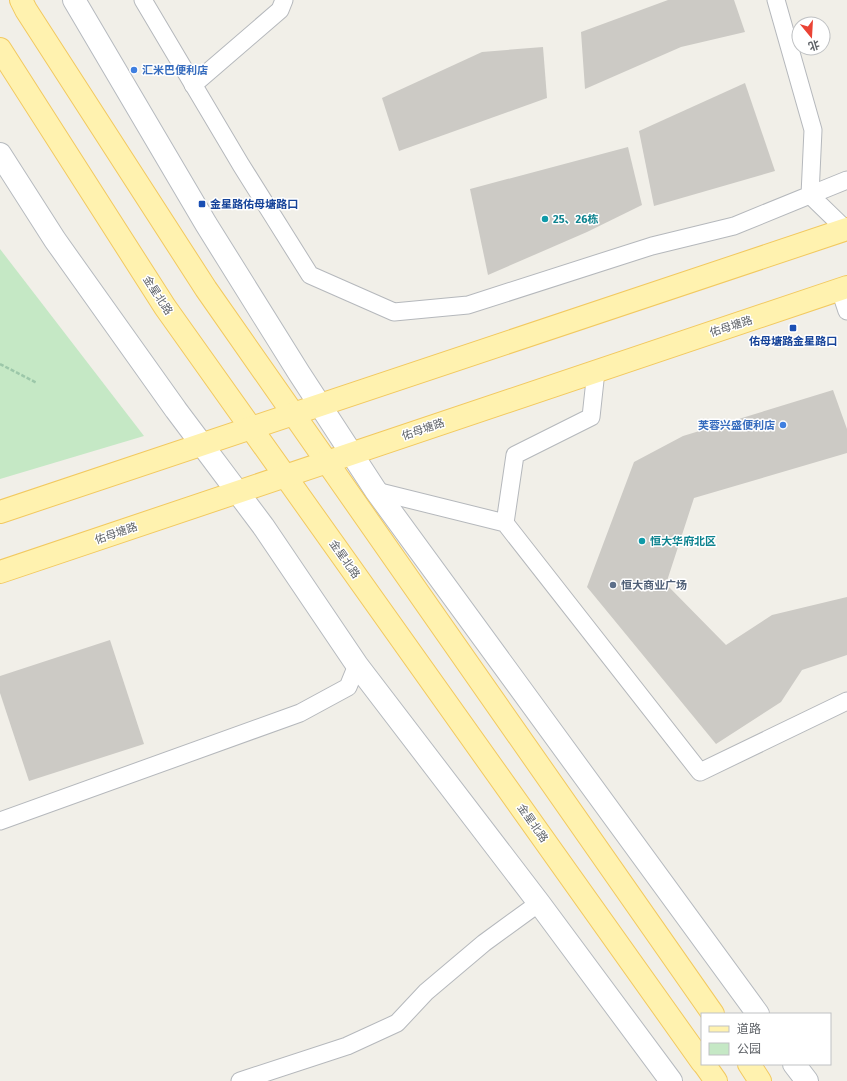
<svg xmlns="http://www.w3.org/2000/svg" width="847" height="1081" font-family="'Fira Sans','Noto Sans SC',sans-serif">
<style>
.green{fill:#c5e8c5}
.building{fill:#cccac5}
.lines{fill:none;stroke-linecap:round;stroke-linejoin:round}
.street-casing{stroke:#b5b8bc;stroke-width:19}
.secondary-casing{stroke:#b6babf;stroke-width:24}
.primary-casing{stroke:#f2c960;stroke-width:24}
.path{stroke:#9cc7a9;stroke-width:2.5;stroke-dasharray:4 2;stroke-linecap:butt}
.street{stroke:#fff;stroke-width:17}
.secondary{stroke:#fff;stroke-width:22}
.primary{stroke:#fff2af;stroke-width:22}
.shop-dot{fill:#3f7fe0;stroke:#fff;stroke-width:1.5}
.transit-dot{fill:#1a4fb4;stroke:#fff;stroke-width:1.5}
.culture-dot{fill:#0f9aa8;stroke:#fff;stroke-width:1.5}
.service-dot{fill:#5c6f8a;stroke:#fff;stroke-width:1.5}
.labels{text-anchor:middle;stroke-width:3;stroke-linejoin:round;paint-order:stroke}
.shop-label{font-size:11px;font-weight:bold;fill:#366cbe;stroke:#fff;text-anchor:start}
.transit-label{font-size:11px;font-weight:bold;fill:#164399;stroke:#fff;text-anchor:start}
.culture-label{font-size:11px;font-weight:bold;fill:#0d838f;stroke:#fff;text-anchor:start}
.street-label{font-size:11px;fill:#5f6368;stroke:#fff}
.service-label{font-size:11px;font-weight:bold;fill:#4e5e75;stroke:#fff;text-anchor:start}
</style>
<rect width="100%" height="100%" fill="#f1efe8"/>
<polygon class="green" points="0,249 144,436 0,479"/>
<g class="building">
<polygon points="668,0 734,0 745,32 681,47 585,89 581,32"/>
<polygon points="543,47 547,98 399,151 382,98 482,52"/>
<polygon points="745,83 775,171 654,206 639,131"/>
<polygon points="628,147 642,205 587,232 488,275 470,189"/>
<polygon points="833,390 847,429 847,453 694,498 666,584 726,645 772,615 847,597 847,655 802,670 781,702 716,744 587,587 634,462 683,436"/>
<polygon points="110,640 144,744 29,781 0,693 0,676"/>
</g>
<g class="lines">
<defs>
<g id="street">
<polyline points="143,0 241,165 310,275 394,312 468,305 652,246 734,226 810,195 813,130 776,0"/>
<polyline points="193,85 280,10 284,0"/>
<polyline points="845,229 810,195 847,180"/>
<polyline points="840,290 847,311"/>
<polyline points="376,491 505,523 700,772 847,701"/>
<polyline points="505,523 515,455 591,417 596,371"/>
<polyline points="0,821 300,713 348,687 357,665"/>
<polyline points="240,1081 347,1046 397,1023 426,992 484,943 539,903"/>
</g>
<g id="secondary">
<polyline points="74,0 206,224 299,373 376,491 758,1014"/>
<polyline points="0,154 55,240 176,410 263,526 357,665 539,903 671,1081"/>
<polyline points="794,1064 807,1081"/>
</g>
<g id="primary">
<polyline points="21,0 26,10 206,289 713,1014"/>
<polyline points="0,49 165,307 702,1062"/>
<polyline points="0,512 847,229"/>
<polyline points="0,572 847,287"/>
<polyline points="704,1064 716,1081"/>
<polyline points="749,1064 760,1081"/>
</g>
</defs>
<use href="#street" class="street-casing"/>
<use href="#secondary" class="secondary-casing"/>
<use href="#primary" class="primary-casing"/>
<polyline class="path" points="0,364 37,383"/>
<use href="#street" class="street"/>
<use href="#secondary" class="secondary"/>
<use href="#primary" class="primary"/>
</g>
<g class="shop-dot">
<circle cx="134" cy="70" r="4"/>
<circle cx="783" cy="425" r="4"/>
</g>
<g class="transit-dot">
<rect x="198" y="200" width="8" height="8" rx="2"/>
<rect x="789" y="324" width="8" height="8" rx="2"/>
</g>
<g class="culture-dot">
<circle cx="545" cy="219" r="4"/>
<circle cx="642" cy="541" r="4"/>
</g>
<circle class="service-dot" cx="613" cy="585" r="4"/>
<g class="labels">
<g class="shop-label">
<text x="142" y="74">汇米巴便利店</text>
<text x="775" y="429" text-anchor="end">芙蓉兴盛便利店</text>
</g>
<g class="transit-label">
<text x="210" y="208">金星路佑母塘路口</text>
<text x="793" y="345" text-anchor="middle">佑母塘路金星路口</text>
</g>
<g class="culture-label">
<text x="553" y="223">25、26栋</text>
<text x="650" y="545">恒大华府北区</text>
</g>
<g class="street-label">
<text transform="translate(158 295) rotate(57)" y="4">金星北路</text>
<text transform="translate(731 326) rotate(-18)" y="4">佑母塘路</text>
<text transform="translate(423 429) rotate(-19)" y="4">佑母塘路</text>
<text transform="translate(116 533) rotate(-19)" y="4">佑母塘路</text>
<text transform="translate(345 559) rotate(55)" y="4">金星北路</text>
<text transform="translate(533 823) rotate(55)" y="4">金星北路</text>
</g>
<g class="service-label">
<text x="621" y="589">恒大商业广场</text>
</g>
</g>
<rect x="701" y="1013" width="130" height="52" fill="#ffffff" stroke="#bfc1c3"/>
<rect x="709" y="1026" width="20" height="6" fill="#fff2af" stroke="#bfc1c3"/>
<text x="737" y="1033" font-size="12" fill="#5f6368">道路</text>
<rect x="709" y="1043" width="20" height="12" fill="#c5e8c5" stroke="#bfc1c3"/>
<text x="737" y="1053" font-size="12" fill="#5f6368">公园</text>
<g transform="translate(811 36) rotate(162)"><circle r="19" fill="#ffffff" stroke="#bfc1c3"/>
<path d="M0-3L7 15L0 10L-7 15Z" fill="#ea4335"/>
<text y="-6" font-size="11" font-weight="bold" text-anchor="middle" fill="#5f6368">北</text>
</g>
</svg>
